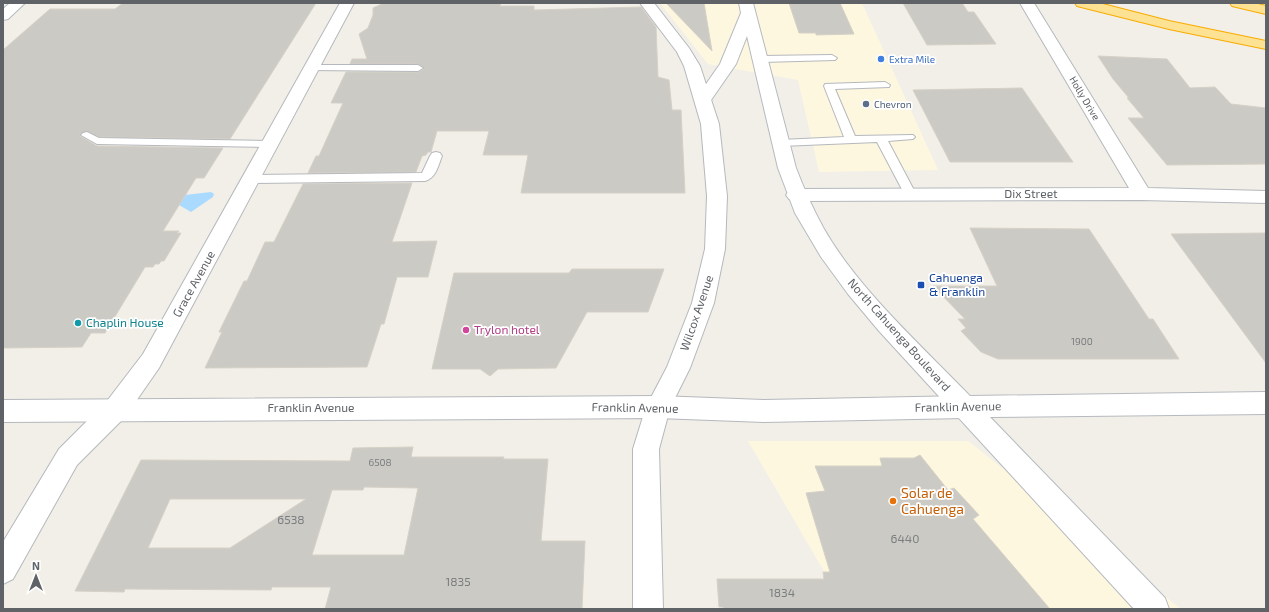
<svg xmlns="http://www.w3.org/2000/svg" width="1269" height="612" font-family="'Exo 2',sans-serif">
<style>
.commercial{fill:#fef7e0}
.water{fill:#aadaff}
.building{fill:#cccac5;stroke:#d6d1c6;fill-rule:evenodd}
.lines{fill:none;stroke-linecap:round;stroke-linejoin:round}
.service-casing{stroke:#b5b8bc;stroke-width:2}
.minor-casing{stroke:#b5b8bc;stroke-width:2}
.tertiary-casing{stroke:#b5b8bc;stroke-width:2}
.secondary-casing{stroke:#b6babf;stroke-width:2}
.motorway-casing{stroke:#f9ab00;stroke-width:2}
.service{fill:#fff;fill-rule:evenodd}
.minor{fill:#fff;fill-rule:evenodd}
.tertiary{fill:#fff;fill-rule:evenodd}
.secondary{fill:#fff;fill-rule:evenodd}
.motorway{fill:#fde293;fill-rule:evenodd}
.shop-dot{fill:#3f7fe0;stroke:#fff;stroke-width:1.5}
.service-dot{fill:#5c6f8a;stroke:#fff;stroke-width:1.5}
.transit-dot{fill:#1a4fb4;stroke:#fff;stroke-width:1.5}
.culture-dot{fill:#0f9aa8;stroke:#fff;stroke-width:1.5}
.hotel-dot{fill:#d1479c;stroke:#fff;stroke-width:1.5}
.food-dot{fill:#e8710a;stroke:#fff;stroke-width:1.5}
.labels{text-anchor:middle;stroke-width:3.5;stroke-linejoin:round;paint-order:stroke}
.far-shop-label{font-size:10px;fill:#366cbe;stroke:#fff;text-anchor:start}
.far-street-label{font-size:10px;fill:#5f6368;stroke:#fff}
.far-service-label{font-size:10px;fill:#4e5e75;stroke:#fff;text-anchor:start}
.number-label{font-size:10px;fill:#7a7d7f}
.street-label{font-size:12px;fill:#5f6368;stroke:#fff}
.transit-label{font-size:12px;fill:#164399;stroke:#fff;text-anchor:start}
.culture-label{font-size:12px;fill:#0d838f;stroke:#fff;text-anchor:start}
.hotel-label{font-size:12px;fill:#b23c85;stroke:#fff;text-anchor:start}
.near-number-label{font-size:12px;fill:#7a7d7f}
.near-food-label{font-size:14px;fill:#c56008;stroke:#fff;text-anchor:start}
</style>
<rect width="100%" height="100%" fill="#f1efe8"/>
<g class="commercial">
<polygon points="660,3 862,3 938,170 819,172 798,80 708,64"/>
<polygon points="748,441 968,441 1181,609 846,609"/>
</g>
<polygon class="water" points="211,192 214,194 213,197 191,212 179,205 185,195"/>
<g class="building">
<polygon points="123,3 316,3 230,139 99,137 87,131 80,134 80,136 97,146 223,148 204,178 196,178 163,231 179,231 177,233 181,233 164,261 161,261 159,264 155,264 153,267 145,267 105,333 91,333 82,347 3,348 3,50 50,9 115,9"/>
<polygon points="384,3 501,3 500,6 534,6 534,10 641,7 656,27 658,77 669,80 672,110 681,110 685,193 521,193 528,155 483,155 489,131 437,131 431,152 428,152 426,155 422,156 416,172 308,173 316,156 319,156 343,103 331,103 346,72 418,72 424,69 418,64 350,64 352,59 367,59 359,34 368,28 373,15 373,8"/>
<polygon points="666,3 704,3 712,51"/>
<polygon points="789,3 840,3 854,34 816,35 816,33 799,33"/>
<polygon points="903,3 962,3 968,12 974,12 996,44 927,45"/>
<polygon points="1098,56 1167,59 1190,88 1215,87 1231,104 1266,108 1266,164 1167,165 1128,118 1144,118 1127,98 1129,98 1113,79"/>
<polygon points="1022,88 1073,162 950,162 913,90"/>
<polygon points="412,183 392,242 437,241 428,277 397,277 384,324 381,324 367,367 205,368 222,332 219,332 244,281 247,281 265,242 274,242 303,184"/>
<polygon points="970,228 1089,229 1149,319 1153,319 1179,359 998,359 981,352 961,331 966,328 958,319 965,319 933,286 997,286"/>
<polygon points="1266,233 1266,363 1171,234"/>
<polygon points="572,269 664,269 648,312 587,312 556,368 498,369 490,376 480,369 432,369 454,273 569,273"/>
<path d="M 413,447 L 411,457 L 504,457 L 503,459 L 548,459 L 541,541 L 585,541 L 582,609 L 325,609 L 331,587 L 272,587 L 271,590 L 125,589 L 124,592 L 75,591 L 141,460 L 350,461 L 353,448 ZM 364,487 L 418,488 L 404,555 L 312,555 L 332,490 L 363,490 ZM 170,499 L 306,499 L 230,548 L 148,548 Z"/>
<polygon points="920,455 948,490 954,488 979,515 973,519 1050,609 724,609 723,607 719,607 717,579 824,579 823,572 830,572 806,493 825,491 815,466 882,466 880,458 914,458"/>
</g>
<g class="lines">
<defs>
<g id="service">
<polygon points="832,55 837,58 835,60 760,62 755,59 760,56"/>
<polygon points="313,65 418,65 423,68 418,71 309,70 308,68"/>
<polygon points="885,82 890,85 889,87 835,89 855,136 913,135 915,137 913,139 888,141 916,194 914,197 906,197 877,142 781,146 777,145 775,143 777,141 781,140 844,137 824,86 825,84"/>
<polygon points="87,132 99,138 271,141 275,142 277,144 275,146 271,147 97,144 81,135 83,133"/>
<path d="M 436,152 L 440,153 L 442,156 C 438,166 436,178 425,181 L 252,183 L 248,182 L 246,179 L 248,176 L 252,175 L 422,173 L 430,156 L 432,153 Z"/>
</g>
<g id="minor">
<polygon points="10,3 25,3 8,19 3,20 3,9"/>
<polygon points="340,3 354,3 159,368 125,417 77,465 13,579 3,584 3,542 59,449 107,401 143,354"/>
<polygon points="640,3 654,3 689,48 700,66 719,124 727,196 725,249 714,303 690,368 670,408 659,449 663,609 633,609 633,449 646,407 667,367 692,303 705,249 707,196 701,124 684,66 677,52"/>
<polygon points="1020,3 1034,3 1148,188 1266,191 1266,203 1142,200 796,201 789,199 786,195 789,191 796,189 1129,188"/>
</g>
<polygon id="tertiary" points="658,396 764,400 965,396 974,399 977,407 974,415 965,418 764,422 658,418 3,422 3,400"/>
<path id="secondary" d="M 739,3 L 753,3 L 796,168 C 804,189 813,209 824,229 C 859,290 921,345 970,396 L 1266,392 L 1266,414 L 990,417 L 1165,598 L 1169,609 L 1134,609 L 879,331 L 848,294 L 821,257 L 795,213 L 778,168 L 747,36 L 736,64 L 709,103 L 703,105 L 697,103 L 695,100 L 720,64 L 741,13 Z"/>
<g id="motorway">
<polygon points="1075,3 1099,3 1169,21 1266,41 1266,49 1169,29 1077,6"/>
<polygon points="1230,3 1254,3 1266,6 1266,14 1232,6"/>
</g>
</defs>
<use href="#service" class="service-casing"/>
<use href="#minor" class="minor-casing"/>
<use href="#tertiary" class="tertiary-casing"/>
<use href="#secondary" class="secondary-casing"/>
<use href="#motorway" class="motorway-casing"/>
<use href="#service" class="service"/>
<use href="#minor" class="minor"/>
<use href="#tertiary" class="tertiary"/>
<use href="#secondary" class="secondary"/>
<use href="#motorway" class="motorway"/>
</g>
<circle class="shop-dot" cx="881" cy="59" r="4"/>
<circle class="service-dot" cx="866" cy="104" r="4"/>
<rect class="transit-dot" x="917" y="281" width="8" height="8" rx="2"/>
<circle class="culture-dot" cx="78" cy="323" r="4"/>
<circle class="hotel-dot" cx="466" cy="330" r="4"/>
<circle class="food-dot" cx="893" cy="501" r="4"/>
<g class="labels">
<g class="far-shop-label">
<text x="889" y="63">Extra Mile</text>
</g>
<g class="far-street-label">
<text transform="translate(1085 98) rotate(59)" y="4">Holly Drive</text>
</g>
<g class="far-service-label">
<text x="874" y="108">Chevron</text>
</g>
<g class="number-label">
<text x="1082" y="345">1900</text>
<text x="380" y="466">6508</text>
</g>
<g class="street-label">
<text x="1031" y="198">Dix Street</text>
<text transform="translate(194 284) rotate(-61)" y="4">Grace Avenue</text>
<text transform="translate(697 313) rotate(-71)" y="4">Wilcox Avenue</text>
<text transform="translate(899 335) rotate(48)" y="4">North Cahuenga Boulevard</text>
<text transform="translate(958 407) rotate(-1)" y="4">Franklin Avenue</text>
<text x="311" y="412">Franklin Avenue</text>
<text transform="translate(635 408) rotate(1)" y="4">Franklin Avenue</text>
</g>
<g class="transit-label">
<text x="929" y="282">Cahuenga<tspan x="929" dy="14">&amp; Franklin</tspan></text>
</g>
<g class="culture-label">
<text x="86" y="327">Chaplin House</text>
</g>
<g class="hotel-label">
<text x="474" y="334">Trylon hotel</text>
</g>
<g class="near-number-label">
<text x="291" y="524">6538</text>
<text x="905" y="543">6440</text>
<text x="458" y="586">1835</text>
<text x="782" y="597">1834</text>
</g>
<g class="near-food-label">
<text x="901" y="498">Solar de<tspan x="901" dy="16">Cahuenga</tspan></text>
</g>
</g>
<rect width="1269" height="612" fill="none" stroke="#5f6368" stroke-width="8"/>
<g transform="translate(36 576)" stroke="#ffffff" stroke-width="3" paint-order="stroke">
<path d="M0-3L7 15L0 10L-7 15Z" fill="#5f6368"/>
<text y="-6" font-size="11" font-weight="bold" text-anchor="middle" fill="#5f6368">N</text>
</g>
</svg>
